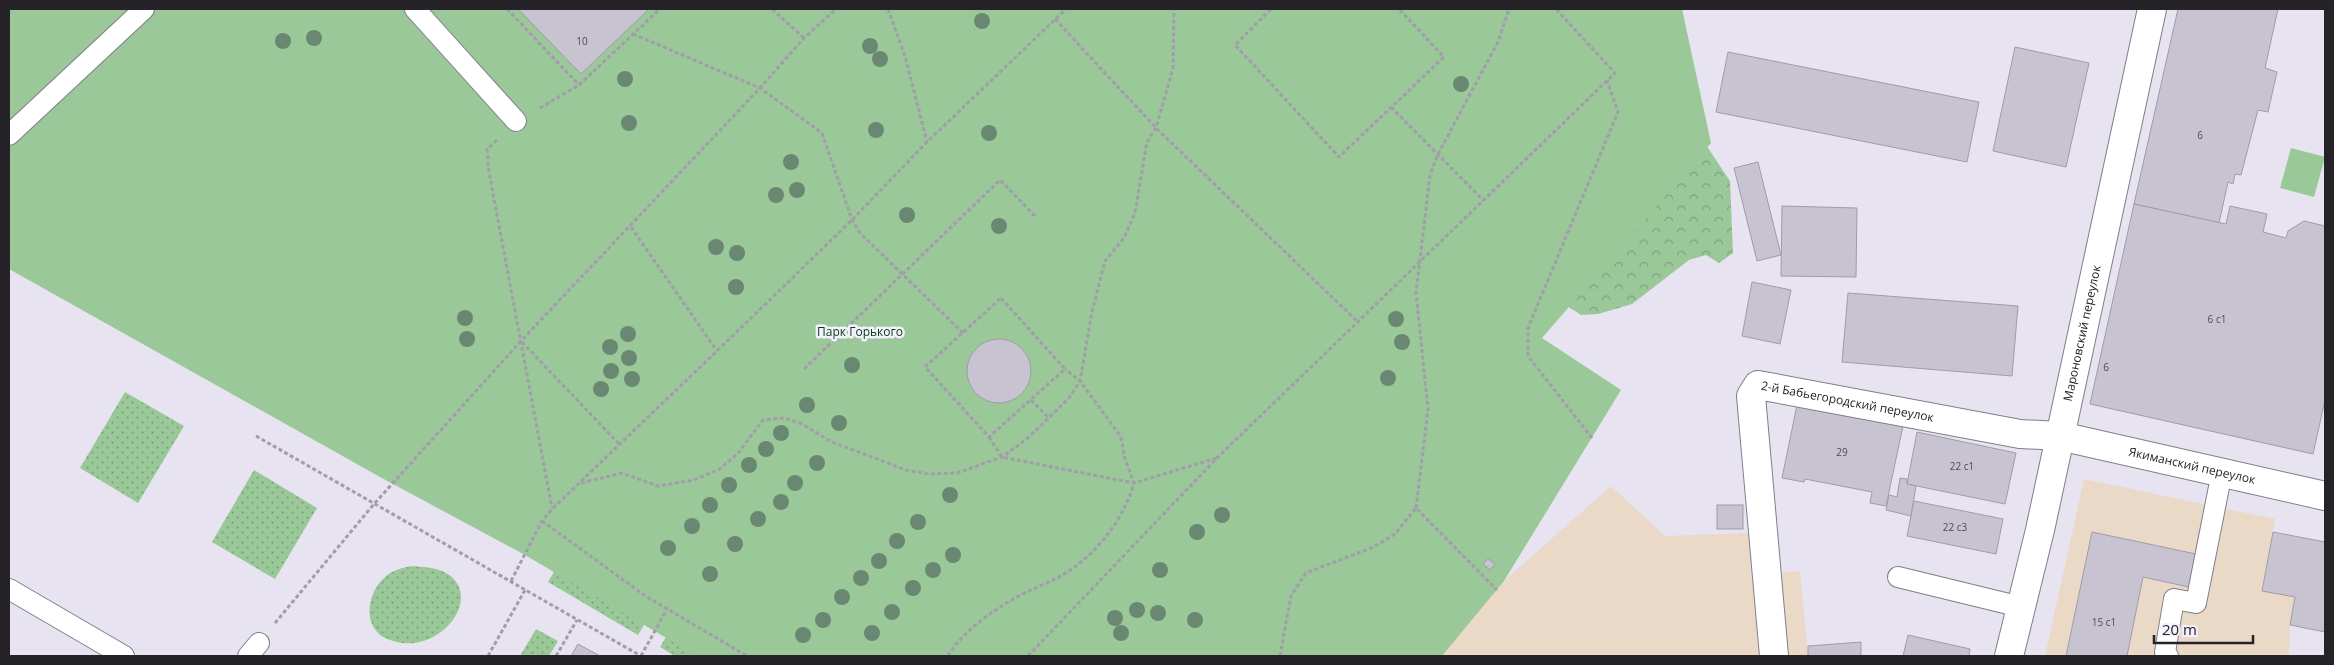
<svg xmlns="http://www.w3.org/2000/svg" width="2334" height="665" font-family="'Open Sans',sans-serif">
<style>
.education{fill:#ead9c7}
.grass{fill:url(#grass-dots)}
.forest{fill:url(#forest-crowns)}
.park{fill:#9ac899}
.building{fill:#c8c3d1;stroke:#a09ba8}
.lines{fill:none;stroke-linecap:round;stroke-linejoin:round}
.service-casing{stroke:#817d89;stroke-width:22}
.minor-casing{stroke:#817d89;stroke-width:30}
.path{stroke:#a19ea9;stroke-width:3;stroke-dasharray:4 2.5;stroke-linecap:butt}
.service{stroke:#fff;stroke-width:20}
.minor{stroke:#fff;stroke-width:28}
.tree{fill:#6a8771}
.labels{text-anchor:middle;stroke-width:5;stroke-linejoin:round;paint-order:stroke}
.number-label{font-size:10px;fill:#4e4b52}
.park-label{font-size:12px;fill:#043c09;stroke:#f5f0ff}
.street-label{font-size:12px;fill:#252328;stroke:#f5f0ff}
</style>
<defs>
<pattern id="grass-dots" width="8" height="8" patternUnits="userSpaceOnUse" patternTransform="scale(1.25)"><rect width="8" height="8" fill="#9ac899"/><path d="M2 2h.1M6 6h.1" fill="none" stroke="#7da27d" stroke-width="1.8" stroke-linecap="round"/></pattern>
<pattern id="forest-crowns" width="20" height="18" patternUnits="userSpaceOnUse" patternTransform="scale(1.25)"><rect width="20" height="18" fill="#9ac899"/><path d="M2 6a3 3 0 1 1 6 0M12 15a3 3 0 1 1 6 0" fill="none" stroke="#7da27d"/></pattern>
</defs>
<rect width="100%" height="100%" fill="#e7e3f1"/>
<g class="education">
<polygon points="2084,479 2275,519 2262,590 2295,597 2290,625 2289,656 2045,656"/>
<polygon points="1611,486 1665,536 1749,533 1751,575 1800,571 1808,656 1442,656 1504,581"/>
</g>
<g class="grass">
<polygon points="125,392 184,426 138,503 80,468"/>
<polygon points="254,470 317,508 275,579 212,542"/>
<polygon points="560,562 650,615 638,635 548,582"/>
<path d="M 412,566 C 422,567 433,567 442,571 C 491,593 436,665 383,637 C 362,623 368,593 384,578 C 392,570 402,568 412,566 Z"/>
<polygon points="672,627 721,656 675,656 660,647"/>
<polygon points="536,629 558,641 549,656 520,656"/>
</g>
<polygon class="forest" points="1690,121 1730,181 1733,253 1719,263 1706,255 1689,260 1632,304 1598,314 1581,315 1566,305"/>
<g class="park">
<polygon points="9,9 1682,9 1711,143 1542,338 1621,390 1504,581 1442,656 697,656 525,555 380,477 9,269"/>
<polygon points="2291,148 2325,157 2314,197 2280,188"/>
</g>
<g class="building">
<polygon points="518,9 649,9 581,74"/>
<polygon points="2178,9 2278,9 2265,68 2277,72 2268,112 2258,110 2241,175 2235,174 2233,184 2228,182 2219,223 2134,204"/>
<polygon points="2015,47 2089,63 2066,167 1993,151"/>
<polygon points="1728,52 1979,102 1967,162 1716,112"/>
<polygon points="1758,162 1781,255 1757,261 1734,168"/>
<polygon points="2134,204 2226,224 2230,206 2267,214 2263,232 2286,238 2288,231 2304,221 2325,226 2325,400 2313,454 2090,404"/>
<polygon points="1782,206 1857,208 1856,277 1781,276"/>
<polygon points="1752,282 1791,290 1780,344 1742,336"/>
<polygon points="1848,293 2018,306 2012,376 1842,362"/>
<circle cx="999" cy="371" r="32"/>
<polygon points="1797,405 1903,426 1886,506 1870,503 1872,492 1805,479 1804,482 1782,478"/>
<polygon points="1917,432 2016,453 2005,504 1907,484"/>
<polygon points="1900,478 1907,479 1907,484 1916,486 1911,516 1886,510 1889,495 1897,497"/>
<polygon points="1914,501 2003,519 1996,554 1907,536"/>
<rect x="1717" y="505" width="26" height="24"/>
<polygon points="2092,532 2196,554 2189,587 2143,577 2127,656 2066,656"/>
<polygon points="2273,532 2325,542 2325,632 2290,625 2295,597 2262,591"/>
<polygon points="1488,559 1495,564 1490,570 1483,564"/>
<polygon points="1908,635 1970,649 1969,656 1903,656"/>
<polygon points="1861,642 1861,656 1808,656 1808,646"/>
<polygon points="578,644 600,656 571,656"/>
</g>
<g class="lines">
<defs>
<g id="service">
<polyline points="415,9 516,121"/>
<polyline points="9,135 144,9"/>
<polyline points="1898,577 2021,607"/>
<polyline points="9,589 124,656"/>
<polyline points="248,656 259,643"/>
<polyline points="2168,656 2165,652 2174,599 2196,603 2222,472"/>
</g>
<g id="minor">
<path id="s1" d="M 1774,656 L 1751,396 L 1758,385 L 2020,434 L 2060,436 L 2325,496"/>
<path id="s2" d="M 2009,656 L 2040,530 L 2152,9"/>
</g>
</defs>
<use href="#service" class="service-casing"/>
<use href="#minor" class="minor-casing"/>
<g class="path">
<polyline points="507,9 579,85"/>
<polyline points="772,9 804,38"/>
<polyline points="888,9 905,56 927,142"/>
<polyline points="1271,9 1235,45 1339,157 1444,57 1399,9"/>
<polyline points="1055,19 1156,128 1359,323"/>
<polyline points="633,34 760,88 822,133 852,220 860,233 963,333"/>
<polyline points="1391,107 1483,200"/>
<polyline points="540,108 579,85 660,9"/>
<polyline points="497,140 487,149 489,172 552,508"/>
<polyline points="631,227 717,351"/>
<polygon points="1001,298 1065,369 989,437 925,367"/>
<polyline points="522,342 619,444"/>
<polyline points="804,369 1000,180 1035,216"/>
<polyline points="1031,400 1049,418"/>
<polyline points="256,436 641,656"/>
<polyline points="989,437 1002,457 1134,483 1217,458"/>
<polyline points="1592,438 1528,356 1528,328 1618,112 1607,80"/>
<polyline points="581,483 622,473 658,486 694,480 720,469 738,453 763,420 784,418 802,424 832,442 906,470 929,474 957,473 1002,457 1028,438 1069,398 1080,381 1092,312 1105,261 1124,238 1135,213 1147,142 1156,128 1173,68 1174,9"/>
<polyline points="1416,508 1428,409 1416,293 1430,175 1438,154 1498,42 1509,9"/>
<polyline points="542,521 647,597 747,656"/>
<polyline points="511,581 542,521 552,509 717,351 852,220 927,142 1066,9"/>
<polyline points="275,623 374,504 521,341 760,88 804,38 836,9"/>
<polyline points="488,656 525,590"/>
<polyline points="556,656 577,620"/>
<polyline points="641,656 667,609"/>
<path d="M 948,656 C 962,632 993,610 1017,597 C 1031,589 1046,584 1059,577 C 1095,557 1123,521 1134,483 L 1125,459 L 1121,437 L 1080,381 L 1065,369"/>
<polyline points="1028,656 1217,458 1615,73 1556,9"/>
<polyline points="1280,656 1291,596 1306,573 1374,547 1395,534 1416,508 1497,590"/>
</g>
<use href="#service" class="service"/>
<use href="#minor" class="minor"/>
</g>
<g class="tree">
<circle cx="982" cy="21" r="8"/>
<circle cx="314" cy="38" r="8"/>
<circle cx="283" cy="41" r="8"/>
<circle cx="870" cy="46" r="8"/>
<circle cx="880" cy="59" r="8"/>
<circle cx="625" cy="79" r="8"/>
<circle cx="1461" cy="84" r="8"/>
<circle cx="629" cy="123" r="8"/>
<circle cx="876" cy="130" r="8"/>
<circle cx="989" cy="133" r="8"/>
<circle cx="791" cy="162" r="8"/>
<circle cx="797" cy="190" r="8"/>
<circle cx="776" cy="195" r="8"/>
<circle cx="907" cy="215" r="8"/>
<circle cx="999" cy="226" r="8"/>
<circle cx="716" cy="247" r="8"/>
<circle cx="737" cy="253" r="8"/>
<circle cx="736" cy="287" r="8"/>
<circle cx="465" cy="318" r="8"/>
<circle cx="1396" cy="319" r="8"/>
<circle cx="628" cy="334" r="8"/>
<circle cx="467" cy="339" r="8"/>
<circle cx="1402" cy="342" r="8"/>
<circle cx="610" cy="347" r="8"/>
<circle cx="629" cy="358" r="8"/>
<circle cx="852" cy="365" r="8"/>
<circle cx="611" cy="371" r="8"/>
<circle cx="1388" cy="378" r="8"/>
<circle cx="632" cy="379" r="8"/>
<circle cx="601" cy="389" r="8"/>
<circle cx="807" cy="405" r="8"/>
<circle cx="839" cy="423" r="8"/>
<circle cx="781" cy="433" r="8"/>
<circle cx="766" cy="449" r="8"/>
<circle cx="817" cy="463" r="8"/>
<circle cx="749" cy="465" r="8"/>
<circle cx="795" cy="483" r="8"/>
<circle cx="729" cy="485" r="8"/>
<circle cx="950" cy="495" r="8"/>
<circle cx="781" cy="502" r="8"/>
<circle cx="710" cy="505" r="8"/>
<circle cx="1222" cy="515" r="8"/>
<circle cx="758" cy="519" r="8"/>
<circle cx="918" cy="522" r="8"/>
<circle cx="692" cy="526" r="8"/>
<circle cx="1197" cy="532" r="8"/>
<circle cx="897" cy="541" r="8"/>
<circle cx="735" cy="544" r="8"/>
<circle cx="668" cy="548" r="8"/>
<circle cx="953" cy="555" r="8"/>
<circle cx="879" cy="561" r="8"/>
<circle cx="933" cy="570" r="8"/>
<circle cx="1160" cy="570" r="8"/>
<circle cx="710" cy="574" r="8"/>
<circle cx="861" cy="578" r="8"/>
<circle cx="913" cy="588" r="8"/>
<circle cx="842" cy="597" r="8"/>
<circle cx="1137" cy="610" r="8"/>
<circle cx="892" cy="612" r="8"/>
<circle cx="1158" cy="613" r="8"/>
<circle cx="1115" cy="618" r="8"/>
<circle cx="823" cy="620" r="8"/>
<circle cx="1195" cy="620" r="8"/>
<circle cx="872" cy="633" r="8"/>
<circle cx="1121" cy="633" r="8"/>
<circle cx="803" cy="635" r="8"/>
</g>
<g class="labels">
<g class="number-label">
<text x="582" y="45">10</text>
<text x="2200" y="139">6</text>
<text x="2217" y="323">6 с1</text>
<text x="2106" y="371">6</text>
<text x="1842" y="456">29</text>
<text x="1962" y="470">22 с1</text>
<text x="1955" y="531">22 с3</text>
<text x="2104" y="626">15 с1</text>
</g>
<g class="park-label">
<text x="860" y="336">Парк Горького</text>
</g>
<g class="street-label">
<text dy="4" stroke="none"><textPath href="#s2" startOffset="331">Мароновский переулок</textPath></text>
<text dy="4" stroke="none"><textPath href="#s1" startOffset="365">2-й Бабьегородский переулок</textPath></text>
<text dy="4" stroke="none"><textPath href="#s1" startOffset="716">Якиманский переулок</textPath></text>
</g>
</g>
<rect width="2334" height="665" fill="none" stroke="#252328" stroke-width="20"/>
<path d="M2154 635v8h99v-8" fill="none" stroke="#252328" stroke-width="2.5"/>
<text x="2162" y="635" font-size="15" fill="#252328" stroke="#f5f0ff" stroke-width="4" paint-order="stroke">20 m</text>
</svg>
